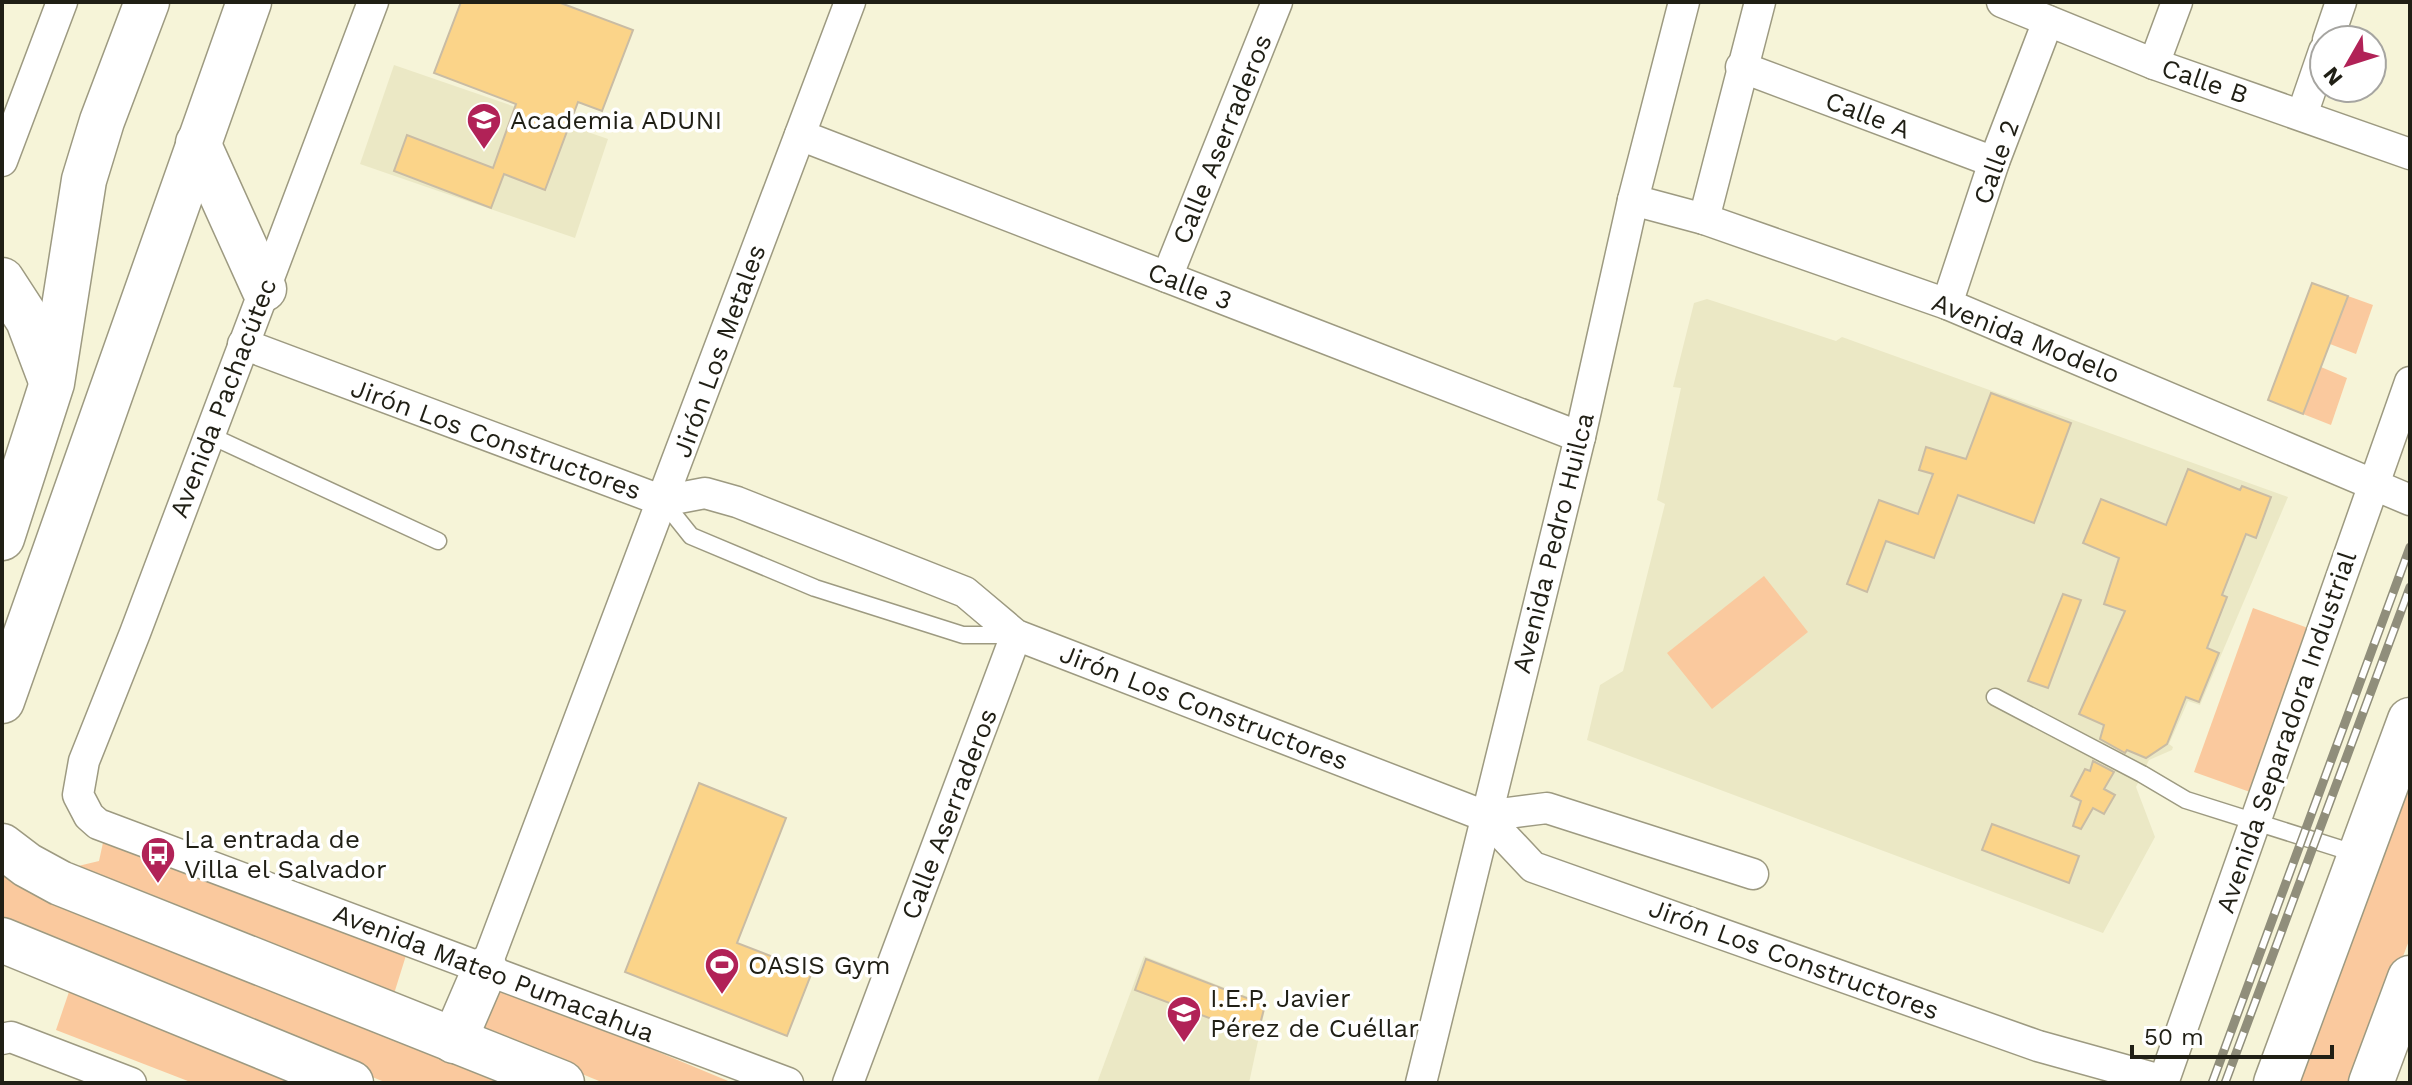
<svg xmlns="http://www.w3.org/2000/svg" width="2412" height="1085" font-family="'Work Sans',sans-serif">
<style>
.built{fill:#ebe8c5}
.green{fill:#fac99e}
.building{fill:#fbd489;stroke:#c9bca4;stroke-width:2}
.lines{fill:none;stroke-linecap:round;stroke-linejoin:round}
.service-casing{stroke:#9d9a81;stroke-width:19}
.minor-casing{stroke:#9d9a81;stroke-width:33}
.secondary-casing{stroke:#9d9a81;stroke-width:47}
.primary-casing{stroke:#9d9a81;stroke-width:47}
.service{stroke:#fff;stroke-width:16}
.minor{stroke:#fff;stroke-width:30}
.secondary{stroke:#fff;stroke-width:44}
.primary{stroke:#fff;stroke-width:44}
.rail-casing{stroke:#908e7b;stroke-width:9}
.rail{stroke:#fff;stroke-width:6;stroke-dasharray:18;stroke-linecap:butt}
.labels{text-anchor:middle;stroke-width:7;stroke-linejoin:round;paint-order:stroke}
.street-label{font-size:26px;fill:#201f15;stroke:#fff}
.poi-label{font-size:26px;fill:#201f15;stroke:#fff;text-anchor:start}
</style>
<rect width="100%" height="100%" fill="#f6f4d8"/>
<g class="built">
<polygon points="394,65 608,139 575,238 360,164"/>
<polygon points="1707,299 1836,341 1842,337 2288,497 2200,705 2188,701 2169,744 2173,747 2172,750 2149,760 2136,787 2155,837 2103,933 1587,740 1600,685 1623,671 1665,504 1657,500 1681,388 1673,387 1694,303"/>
<polygon points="1144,956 1266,1004 1249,1083 1097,1083"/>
</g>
<g class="green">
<polygon points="2348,296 2373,305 2356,354 2330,344"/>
<polygon points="2321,367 2347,378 2331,425 2303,414"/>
<polygon points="1764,576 1808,632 1712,709 1667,653"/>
<polygon points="2253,608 2308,628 2250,792 2194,772"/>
<polygon points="2410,769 2410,938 2355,1083 2292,1083"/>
<polygon points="104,838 408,949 393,997 74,867 99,861"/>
<polygon points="4,866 554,1083 387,1083 2,926"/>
<polygon points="490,982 733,1083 604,1083 472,1029"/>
<polygon points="71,986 331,1083 193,1083 56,1030"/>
</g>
<g class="building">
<polygon points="461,2 558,2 633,30 602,111 578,102 545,190 504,174 491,208 394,171 407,135 493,168 516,104 434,73"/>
<polygon points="2312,283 2348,296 2303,414 2268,400"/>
<polygon points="1991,393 2071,423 2034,523 1958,495 1934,558 1886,541 1867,592 1847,584 1879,500 1918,514 1933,474 1919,470 1926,447 1966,459"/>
<polygon points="2188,469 2240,490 2242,486 2271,497 2256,538 2246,534 2222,595 2227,597 2207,648 2219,653 2199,702 2186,697 2167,744 2146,758 2127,750 2125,753 2100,739 2104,725 2079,714 2125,611 2104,604 2119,558 2083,543 2101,499 2166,525"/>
<polygon points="2063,594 2081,600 2048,688 2028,681"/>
<polygon points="2093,761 2114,772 2104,789 2115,795 2104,814 2093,808 2081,829 2073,826 2081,801 2071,796 2085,769 2090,771"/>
<polygon points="699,783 786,818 737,943 812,972 787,1036 625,972"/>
<polygon points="1992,824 2079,856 2069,883 1982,850"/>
<polygon points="1146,959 1265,1005 1257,1036 1135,990"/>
</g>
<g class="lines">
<defs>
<g id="service">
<polyline points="209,435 438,541"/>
<polyline points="663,501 691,536 815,588 963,635 1015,635"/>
<polyline points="1995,697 2142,774 2186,800 2357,854"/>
</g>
<g id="minor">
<polyline points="373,2 135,633 84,761 78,795 89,816 98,824 788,1083"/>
<polyline points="2002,2 2154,64 2410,154"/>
<polyline points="2328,40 2341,2"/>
<polyline points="2154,64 2177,2"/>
<polyline points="1741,67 1994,162"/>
<polyline points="2302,115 2324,51"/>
<polyline points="800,135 1580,437"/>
<polyline points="2,161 62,2"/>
<polyline points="1633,200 1704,219 1947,304 2410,500"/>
<polyline points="1704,219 1760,2"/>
<polyline points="1167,277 1277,2"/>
<polyline points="1947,304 1994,162 2048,21"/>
<polyline points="243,344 663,501 705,493 737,502 965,592 1016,635 1485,816 1533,867 2038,1046 2164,1081"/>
<polyline points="1485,816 1547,808 1753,874"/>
<polyline points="485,969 850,2"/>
<polyline points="2,1039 11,1037 131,1083"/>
<polyline points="848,1083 1016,635"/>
<polyline points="1421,1083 1580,437 1633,200 1684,2"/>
<polyline points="2163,1083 2410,382"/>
</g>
<g id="secondary">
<polyline points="2,846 27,865 60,883 562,1083"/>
<polyline points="2,940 351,1083"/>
<polyline points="454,1041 485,969"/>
<polyline points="2276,1083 2410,720"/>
<polyline points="2371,1083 2410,978"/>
</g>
<g id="primary">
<polyline points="198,143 264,289"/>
<polyline points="2,280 28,320 51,381"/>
<polyline points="2,538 52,383 84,180 102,121 147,2"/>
<polyline points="2,701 249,2"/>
</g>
</defs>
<use href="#service" class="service-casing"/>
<use href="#minor" class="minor-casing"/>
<use href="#secondary" class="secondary-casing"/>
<use href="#primary" class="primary-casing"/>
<use href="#service" class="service"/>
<use href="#minor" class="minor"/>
<use href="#secondary" class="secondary"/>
<use href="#primary" class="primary"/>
<defs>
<g id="rail">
<polyline points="2212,1083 2410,547"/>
<polyline points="2225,1083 2410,587"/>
</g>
</defs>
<use href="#rail" class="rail-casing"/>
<use href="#rail" class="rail"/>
</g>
<defs>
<symbol id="university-pin" viewBox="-11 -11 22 30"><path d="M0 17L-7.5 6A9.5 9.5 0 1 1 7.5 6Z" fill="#b12257" stroke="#fff"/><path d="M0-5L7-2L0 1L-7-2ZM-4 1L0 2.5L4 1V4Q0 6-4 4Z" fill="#fff"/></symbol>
<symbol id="bus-pin" viewBox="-11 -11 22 30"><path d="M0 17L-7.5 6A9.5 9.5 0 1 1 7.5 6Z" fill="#b12257" stroke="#fff"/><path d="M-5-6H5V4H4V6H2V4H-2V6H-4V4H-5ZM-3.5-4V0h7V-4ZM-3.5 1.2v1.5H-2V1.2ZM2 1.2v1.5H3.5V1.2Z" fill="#fff"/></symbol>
<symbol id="stadium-pin" viewBox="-11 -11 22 30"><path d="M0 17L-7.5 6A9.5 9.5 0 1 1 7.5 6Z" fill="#b12257" stroke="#fff"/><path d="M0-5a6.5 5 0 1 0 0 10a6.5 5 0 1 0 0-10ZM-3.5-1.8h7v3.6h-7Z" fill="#fff"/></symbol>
<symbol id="school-pin" viewBox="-11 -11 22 30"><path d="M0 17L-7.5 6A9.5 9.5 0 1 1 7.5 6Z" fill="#b12257" stroke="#fff"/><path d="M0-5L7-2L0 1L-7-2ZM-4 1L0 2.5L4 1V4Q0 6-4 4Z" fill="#fff"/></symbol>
</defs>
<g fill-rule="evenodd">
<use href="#university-pin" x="464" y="100" width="40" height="54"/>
<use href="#bus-pin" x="138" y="834" width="40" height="54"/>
<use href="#stadium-pin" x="702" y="945" width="40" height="54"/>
<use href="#school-pin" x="1164" y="993" width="40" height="54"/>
</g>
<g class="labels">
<g class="street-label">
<text transform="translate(2205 81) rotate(19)" y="9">Calle B</text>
<text transform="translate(1868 115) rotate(21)" y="9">Calle A</text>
<text transform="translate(1222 139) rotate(-68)" y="9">Calle Aserraderos</text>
<text transform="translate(1996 162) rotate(-70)" y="9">Calle 2</text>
<text transform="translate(1190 286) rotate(21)" y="9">Calle 3</text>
<text transform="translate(2026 338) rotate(22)" y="9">Avenida Modelo</text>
<text transform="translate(719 351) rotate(-70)" y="9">Jirón Los Metales</text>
<text transform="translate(223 398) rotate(-69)" y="9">Avenida Pachacútec</text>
<text transform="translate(496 439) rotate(20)" y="9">Jirón Los Constructores</text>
<text transform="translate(1553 543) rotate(-76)" y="9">Avenida Pedro Huilca</text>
<text transform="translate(1204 707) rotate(21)" y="9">Jirón Los Constructores</text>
<text transform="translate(2286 732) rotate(-71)" y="9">Avenida Separadora Industrial</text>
<text transform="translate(949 814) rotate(-69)" y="9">Calle Aserraderos</text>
<text transform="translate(1794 959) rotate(20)" y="9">Jirón Los Constructores</text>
<text transform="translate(494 973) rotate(21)" y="9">Avenida Mateo Pumacahua</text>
</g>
<g class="poi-label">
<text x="510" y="129">Academia ADUNI</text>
<text x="184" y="848">La entrada de<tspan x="184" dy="30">Villa el Salvador</tspan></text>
<text x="748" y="974">OASIS Gym</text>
<text x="1210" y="1007">I.E.P. Javier<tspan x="1210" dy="30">Pérez de Cuéllar</tspan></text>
</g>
</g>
<rect width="2412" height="1085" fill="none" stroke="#201f15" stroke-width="8"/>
<g transform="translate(2348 64) rotate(231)"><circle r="38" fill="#ffffff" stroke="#a6a5a1" stroke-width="2"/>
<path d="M0-6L14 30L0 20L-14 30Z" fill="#b12257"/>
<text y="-12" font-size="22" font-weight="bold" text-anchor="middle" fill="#201f15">N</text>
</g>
<path d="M2132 1045v12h200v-12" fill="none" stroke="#201f15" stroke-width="4"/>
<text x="2144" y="1045" font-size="24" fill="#201f15" stroke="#ffffff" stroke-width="6" paint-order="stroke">50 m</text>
</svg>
